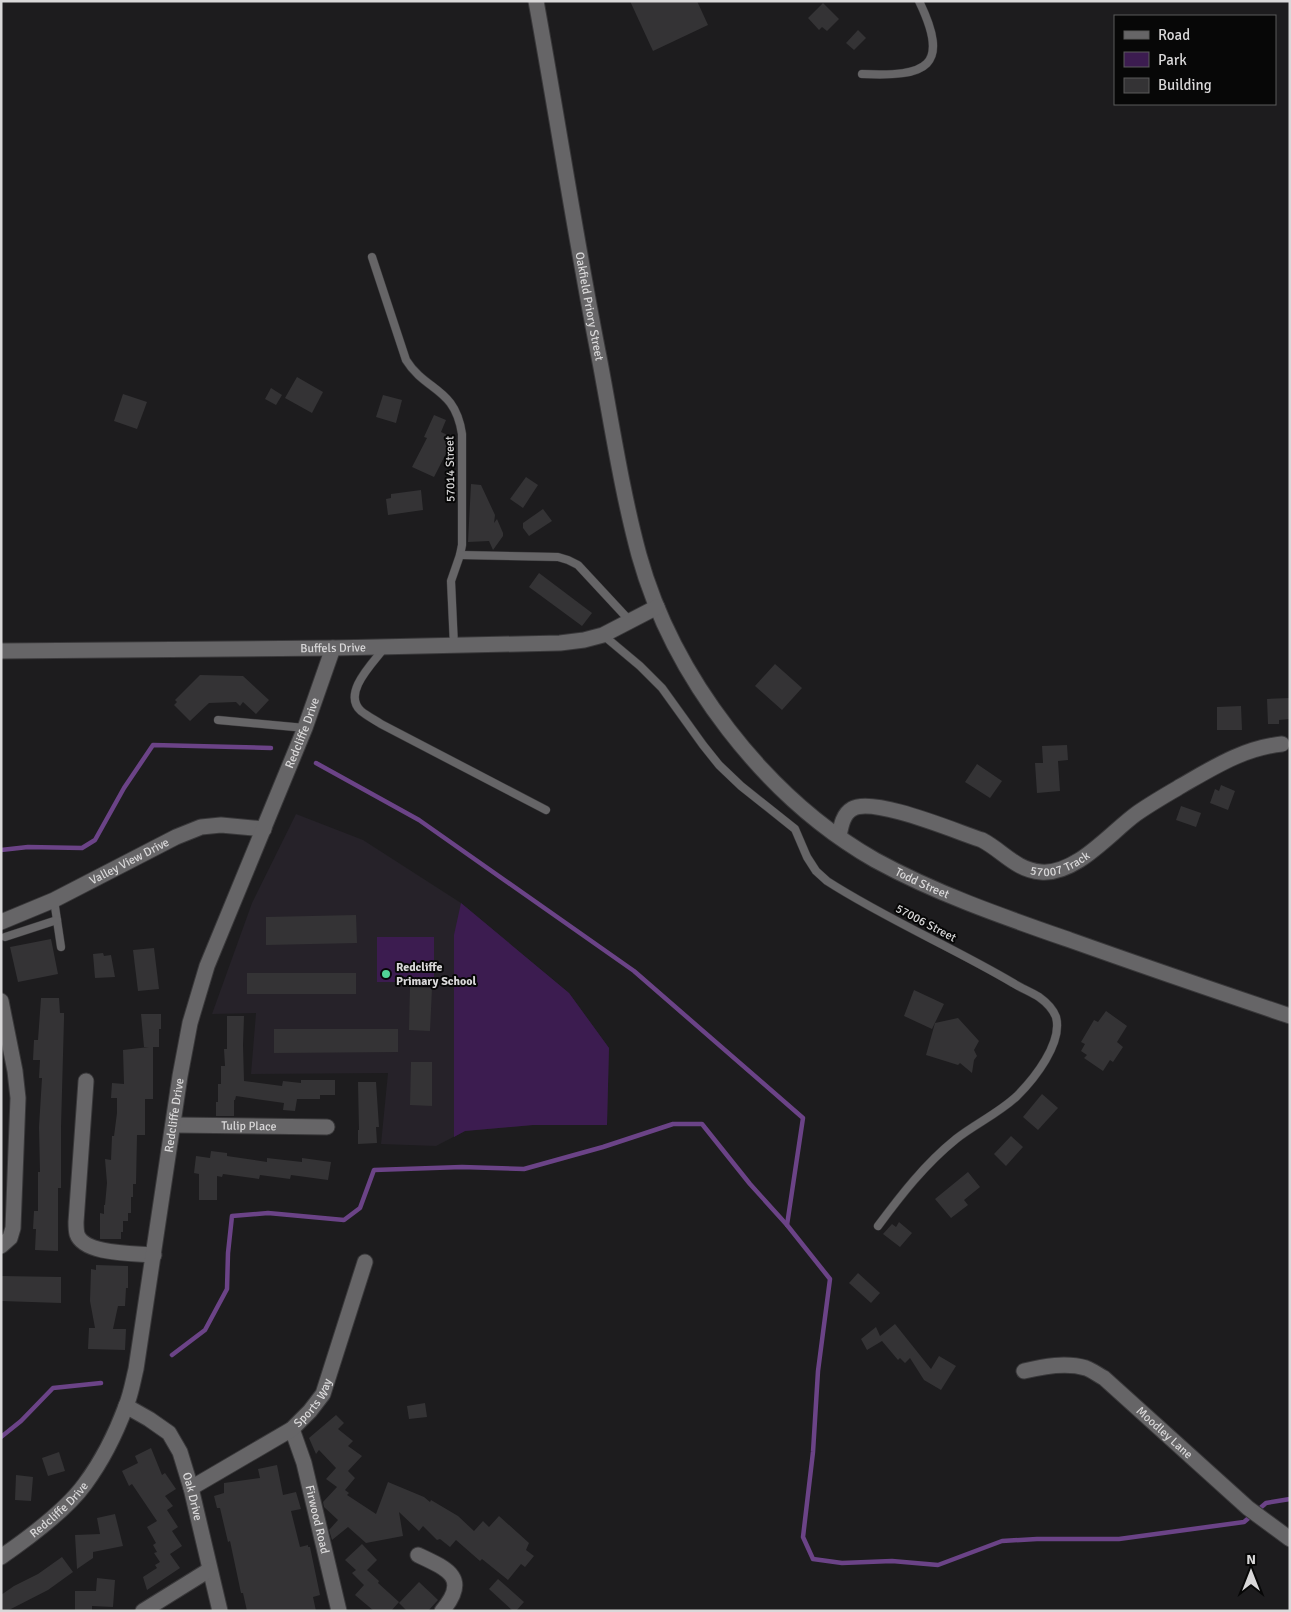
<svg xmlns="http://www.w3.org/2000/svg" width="1291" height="1612" font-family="Signika,sans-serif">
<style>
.built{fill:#262229}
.green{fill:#3c1c50}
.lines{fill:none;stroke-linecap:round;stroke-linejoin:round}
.stream{stroke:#6b4387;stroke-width:4.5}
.building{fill:#343335}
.service-casing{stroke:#39383a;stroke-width:9}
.minor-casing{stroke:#39383a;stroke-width:17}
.tertiary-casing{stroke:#39383a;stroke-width:17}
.service{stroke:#666567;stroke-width:8}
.minor{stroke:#666567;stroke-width:15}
.tertiary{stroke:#666567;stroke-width:15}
.poi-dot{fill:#51d397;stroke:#070707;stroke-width:2}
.labels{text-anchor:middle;stroke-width:4;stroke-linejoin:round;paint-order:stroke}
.street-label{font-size:12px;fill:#d9d8d9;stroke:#070707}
.poi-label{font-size:12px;font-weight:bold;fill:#d9d8d9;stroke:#070707;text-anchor:start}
</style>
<rect width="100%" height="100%" fill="#1d1c1e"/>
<polygon class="built" points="296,814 363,840 461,903 569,993 609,1048 607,1125 533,1125 465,1131 436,1146 381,1144 388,1073 251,1074 256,1013 212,1014 252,903"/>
<g class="green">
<polygon points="461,903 569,993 609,1048 607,1125 533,1125 465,1131 454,1137 454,935"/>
<rect x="377" y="937" width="57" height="45"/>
</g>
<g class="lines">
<g class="stream">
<polyline points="316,763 419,820 634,971 803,1118 787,1225 830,1279 818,1371 813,1452 803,1537 813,1559 842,1563 892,1561 938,1565 1002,1541 1037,1539 1119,1539 1244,1522 1266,1503 1290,1499"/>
<polyline points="1,850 28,847 82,848 95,840 124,788 153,745 271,748"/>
<polyline points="172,1355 205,1330 227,1289 228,1253 232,1216 268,1213 344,1220 360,1208 374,1170 462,1167 524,1169 603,1147 673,1124 702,1124 750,1184 787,1225"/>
<polyline points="1,1437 21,1421 53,1388 101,1383"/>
</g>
</g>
<g class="building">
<polygon points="630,1 697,1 708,25 653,51"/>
<polygon points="823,3 839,19 827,31 822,27 819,30 808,18"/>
<polygon points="858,30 866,38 854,50 846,43"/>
<polygon points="297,377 323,392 312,413 285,398"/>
<polygon points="271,388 282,395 276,405 265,399"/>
<polygon points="123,394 147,402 137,429 114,421"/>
<polygon points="383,395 402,400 396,423 376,417"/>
<polygon points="434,415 446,420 441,432 454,438 434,477 412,467 427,438 424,437"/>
<polygon points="526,477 538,485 523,508 510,499"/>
<polygon points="471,484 481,485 495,515 494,523 497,519 503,533 503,536 493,550 489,541 468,542"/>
<polygon points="421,490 423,510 388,515 386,499 391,498 391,494"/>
<polygon points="543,509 552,521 529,536 523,528 523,523"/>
<polygon points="539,573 592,613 582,626 529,587"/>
<polygon points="775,664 802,688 782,710 755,686"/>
<polygon points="200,675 243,676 269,700 256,714 243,702 240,706 236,702 209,703 190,721 174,705 177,702 175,700"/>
<polygon points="1290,698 1290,719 1279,720 1279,724 1268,724 1267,699"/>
<polygon points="1241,706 1242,730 1217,730 1217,707"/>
<polygon points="1067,745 1068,760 1058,761 1060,791 1037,793 1035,763 1043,763 1042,746"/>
<polygon points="977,764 1002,781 990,798 965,782"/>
<polygon points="1221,785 1235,791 1228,810 1210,803 1215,789 1219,791"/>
<polygon points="1181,806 1201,813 1196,827 1176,820"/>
<polygon points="356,915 357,943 266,945 266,917"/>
<polygon points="51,939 58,974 18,982 10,947"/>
<polygon points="154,948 159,989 138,991 133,950"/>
<polygon points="103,953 104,956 111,955 115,977 95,978 93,954"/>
<rect x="247" y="973" width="109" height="21"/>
<polygon points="410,987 432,988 430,1031 409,1030"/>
<polygon points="914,990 944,1004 932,1029 904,1016"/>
<polygon points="41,998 59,998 60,1013 64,1013 64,1019 61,1127 61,1188 58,1188 58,1251 35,1250 36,1229 33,1229 34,1211 38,1211 38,1172 40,1172 39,1127 42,1078 39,1078 40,1060 33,1060 34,1040 38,1040"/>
<polygon points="1106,1011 1127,1026 1117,1042 1123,1047 1113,1062 1110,1060 1103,1071 1084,1058 1087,1055 1081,1051 1085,1044 1081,1042 1094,1020 1098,1022"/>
<polygon points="141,1014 161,1014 161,1029 159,1029 159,1047 153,1047 153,1099 145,1099 145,1135 137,1135 136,1184 133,1184 133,1197 131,1197 131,1213 128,1213 128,1221 123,1221 123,1232 121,1232 121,1239 100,1239 100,1213 104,1214 104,1205 105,1205 107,1183 105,1159 111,1160 112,1136 114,1136 117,1113 117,1098 111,1098 112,1083 124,1084 123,1050 149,1047 144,1047"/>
<polygon points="227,1016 244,1016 243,1045 244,1081 282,1086 283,1081 301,1083 301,1080 335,1080 335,1095 320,1095 320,1099 297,1099 295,1111 283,1110 284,1103 236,1096 235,1100 234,1100 234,1116 216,1116 216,1102 218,1102 218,1084 221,1084 221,1066 225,1066 224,1049 227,1049"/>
<polygon points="958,1018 979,1041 974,1050 977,1056 974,1060 972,1073 960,1063 958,1065 926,1055 935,1023"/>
<polygon points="274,1029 398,1029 398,1052 274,1053"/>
<polygon points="411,1062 432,1062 432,1106 410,1105"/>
<polygon points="358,1082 376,1082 379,1127 376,1127 377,1143 358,1144 358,1130 359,1130"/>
<polygon points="1042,1094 1058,1108 1038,1130 1023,1117"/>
<polygon points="1011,1136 1023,1147 1006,1166 994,1154"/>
<polygon points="211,1151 227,1153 227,1156 267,1162 267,1158 302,1162 302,1158 331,1162 328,1180 291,1175 290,1179 260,1175 259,1179 223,1174 222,1177 217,1176 217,1200 199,1200 199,1174 194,1173 196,1156 210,1158"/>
<polygon points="968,1172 980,1187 964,1200 968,1205 951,1218 935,1199"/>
<polygon points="899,1222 912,1233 900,1247 883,1234 892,1224 896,1227"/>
<polygon points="96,1265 128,1266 128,1288 126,1288 125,1306 118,1306 113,1329 126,1329 125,1350 88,1349 89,1328 95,1328 90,1301 91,1269 96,1270"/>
<polygon points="858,1273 880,1293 871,1303 849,1283"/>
<polygon points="1,1276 61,1277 61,1303 1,1301"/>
<polygon points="895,1324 931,1369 939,1356 956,1366 941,1390 924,1380 910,1358 905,1363 900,1358 898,1360 882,1341 867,1350 861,1339 876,1327 880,1336"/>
<polygon points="425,1403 427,1417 409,1419 407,1406"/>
<polygon points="336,1415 344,1423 338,1429 353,1441 348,1446 362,1456 348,1471 355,1478 345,1490 349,1493 347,1495 376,1514 388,1482 424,1497 430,1502 431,1500 458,1516 474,1531 483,1521 489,1527 499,1516 529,1543 526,1550 534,1556 525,1567 521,1564 508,1580 482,1559 480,1561 456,1540 450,1547 440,1539 437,1540 423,1526 419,1531 399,1512 403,1536 366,1543 348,1527 332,1540 329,1530 338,1520 324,1507 323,1502 337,1487 326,1479 336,1468 319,1450 316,1454 309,1438"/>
<polygon points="151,1448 162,1475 165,1473 176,1489 165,1496 173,1506 167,1510 178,1527 172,1531 182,1546 170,1554 180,1568 147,1590 143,1577 157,1568 155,1565 160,1562 154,1553 157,1552 153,1545 156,1543 147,1527 157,1521 132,1484 129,1486 122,1471 138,1463 135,1456"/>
<polygon points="59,1452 65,1471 48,1476 42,1458"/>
<polygon points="277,1465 283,1495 296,1492 301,1509 291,1511 300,1547 308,1545 308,1547 310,1547 320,1595 313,1597 316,1611 247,1611 243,1593 241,1593 230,1541 228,1542 220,1508 217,1508 214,1496 224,1493 224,1483 260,1478 258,1469"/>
<polygon points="16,1475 33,1477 31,1501 15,1500"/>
<polygon points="115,1514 123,1546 93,1552 93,1558 77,1569 75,1535 100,1534 97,1518"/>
<polygon points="362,1544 377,1560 367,1570 379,1581 378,1583 399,1602 391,1611 374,1611 355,1595 364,1585 352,1573 356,1570 345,1560"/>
<polygon points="62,1557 73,1572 48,1590 7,1611 1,1611 1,1595 14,1586 38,1574"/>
<polygon points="97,1578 115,1580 113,1607 92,1606 92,1611 75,1611 75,1591 96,1591"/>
<polygon points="498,1579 524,1602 516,1611 513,1611 489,1589"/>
<polygon points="419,1582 438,1600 428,1611 407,1611 399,1603"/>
</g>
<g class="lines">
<defs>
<g id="service">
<path d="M 862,74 C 927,77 951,67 919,1"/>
<path d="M 372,257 L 406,360 C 426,392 455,387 462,434 L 462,545 L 460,555 L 451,581 L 454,646"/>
<polyline points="460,555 558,557 568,560 578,565 630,621"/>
<path d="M 603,635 L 640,666 L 662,688 L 703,745 L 719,765 L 741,786 L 795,829 L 807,857 L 816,871 L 827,881 C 886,919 952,947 1013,983 C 1021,988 1031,992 1039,997 C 1046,1002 1053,1009 1056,1017 C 1063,1043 1034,1079 1017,1096 C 999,1113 975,1124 956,1139 C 925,1164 901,1195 878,1226"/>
<path d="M 385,647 C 374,662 341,693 361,711 C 367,716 375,720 381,724 L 546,810"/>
<polyline points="218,720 305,728"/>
<polyline points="54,900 61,947"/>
<polyline points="5,937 57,920"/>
</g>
<g id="minor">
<path id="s1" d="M 839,836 C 841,826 843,814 852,809 C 873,796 957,832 982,840 C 1003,851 1016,870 1041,872 C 1076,875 1110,833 1136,814 C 1150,804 1166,795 1181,786 C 1214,767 1244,748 1282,744"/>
<path id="s2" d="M 1,922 L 54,900 L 176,837 L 201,827 L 221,825 L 264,829"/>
<polyline points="1,1001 15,1071 18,1098 13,1228 10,1238 1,1246"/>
<path d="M 86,1081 L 76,1222 C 76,1225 76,1230 77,1234 C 84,1255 135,1253 154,1255"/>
<path id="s3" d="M 173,1125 L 327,1127"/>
<path id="s4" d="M 1024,1371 C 1044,1366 1066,1362 1086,1368 C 1092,1370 1098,1375 1104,1378 L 1248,1508 L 1290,1539"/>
<path id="s5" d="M 126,1406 L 149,1419 L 169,1433 L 180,1452 L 191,1488 L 220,1611"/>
<path id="s6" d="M 292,1429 L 304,1463 L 339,1611"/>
<path id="s7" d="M 191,1488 L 292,1429 L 310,1411 L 323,1394 L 365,1262"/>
<path d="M 418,1555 C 448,1569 470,1578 442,1611"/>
<path id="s8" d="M 1,1557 C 27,1539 67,1509 85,1484 C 102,1461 116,1433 126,1406 C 131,1394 133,1381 136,1369 L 180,1076 L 190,1023 L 207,966 L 305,728 L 333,648"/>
<polyline points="143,1611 209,1570"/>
</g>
<g id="tertiary">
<path id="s9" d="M 536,1 C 558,121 576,242 600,362 C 612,426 622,492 639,555 C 673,677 765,797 875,860 C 937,894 1004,917 1070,940 C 1143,966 1216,991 1290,1016"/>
<path id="s10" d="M 1,651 L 333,648 L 560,643 L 584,640 L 603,635 L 657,607"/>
</g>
</defs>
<use href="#service" class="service-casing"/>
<use href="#minor" class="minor-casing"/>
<use href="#tertiary" class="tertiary-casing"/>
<use href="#service" class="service"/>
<use href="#minor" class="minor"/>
<use href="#tertiary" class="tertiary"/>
</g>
<circle class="poi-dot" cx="386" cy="974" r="5"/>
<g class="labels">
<g class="street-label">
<text dy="4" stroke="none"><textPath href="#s9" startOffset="310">Oakfield Priory Street</textPath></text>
<text transform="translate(450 469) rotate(-91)" y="4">57014 Street</text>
<text dy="4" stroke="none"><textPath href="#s10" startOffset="332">Buffels Drive</textPath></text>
<text dy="4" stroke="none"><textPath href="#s8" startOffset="900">Redcliffe Drive</textPath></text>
<text dy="4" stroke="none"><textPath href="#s1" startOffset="255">57007 Track</textPath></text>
<text dy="4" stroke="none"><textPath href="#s2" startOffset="142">Valley View Drive</textPath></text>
<text dy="4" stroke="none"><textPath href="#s9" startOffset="1011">Todd Street</textPath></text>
<text transform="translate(926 923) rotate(28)" y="4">57006 Street</text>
<text dy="4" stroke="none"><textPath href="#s8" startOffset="495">Redcliffe Drive</textPath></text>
<text dy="4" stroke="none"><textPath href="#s3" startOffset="76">Tulip Place</textPath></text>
<text dy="4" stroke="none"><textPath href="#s7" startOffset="151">Sports Way</textPath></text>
<text dy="4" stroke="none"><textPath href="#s4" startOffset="165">Moodley Lane</textPath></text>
<text dy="4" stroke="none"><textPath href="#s5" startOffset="119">Oak Drive</textPath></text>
<text dy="4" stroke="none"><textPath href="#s8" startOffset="75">Redcliffe Drive</textPath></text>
<text dy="4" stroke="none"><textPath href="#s6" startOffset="94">Firwood Road</textPath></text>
</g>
<g class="poi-label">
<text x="396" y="971">Redcliffe<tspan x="396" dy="14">Primary School</tspan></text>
</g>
</g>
<rect width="1291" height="1612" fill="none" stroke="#d9d8d9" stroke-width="5"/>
<rect x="1114" y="15" width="162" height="90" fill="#070707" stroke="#5b5b5b"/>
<rect x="1124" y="31" width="25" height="8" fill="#666567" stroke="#5b5b5b"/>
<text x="1158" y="40" font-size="15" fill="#d9d8d9">Road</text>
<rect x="1124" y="52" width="25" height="15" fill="#3c1c50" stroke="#5b5b5b"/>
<text x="1158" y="65" font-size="15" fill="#d9d8d9">Park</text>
<rect x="1124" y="78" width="25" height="15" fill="#343335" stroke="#5b5b5b"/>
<text x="1158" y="90" font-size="15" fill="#d9d8d9">Building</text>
<g transform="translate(1251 1572)" stroke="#070707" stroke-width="4" paint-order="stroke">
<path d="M0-4L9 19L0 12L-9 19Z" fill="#d9d8d9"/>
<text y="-8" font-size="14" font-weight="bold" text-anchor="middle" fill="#d9d8d9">N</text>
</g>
</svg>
